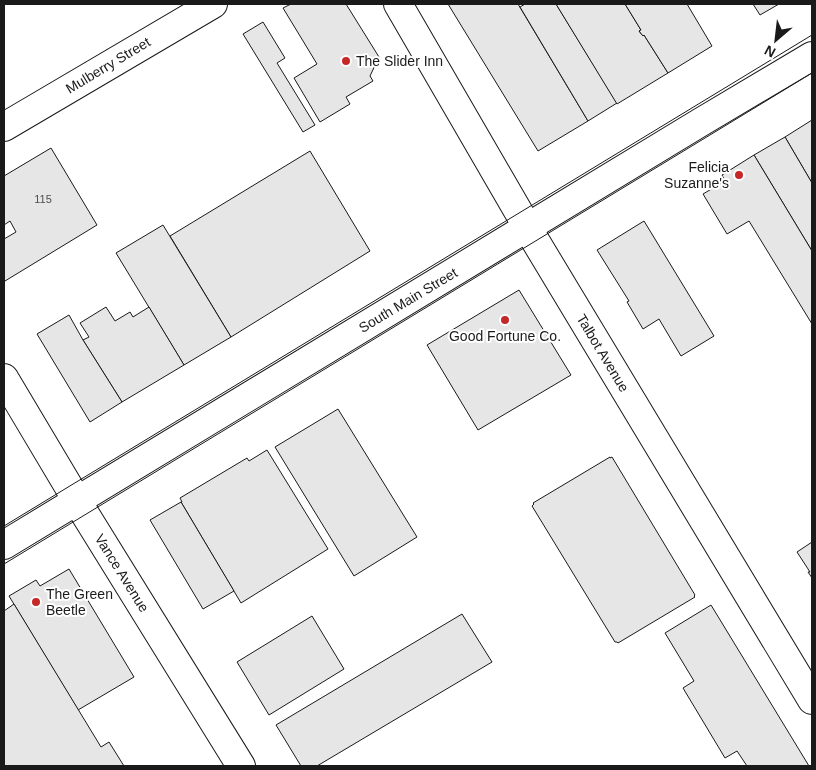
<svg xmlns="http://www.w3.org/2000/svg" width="816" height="770" font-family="Arial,sans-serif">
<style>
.building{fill:#e6e6e6;stroke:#1a1a1a}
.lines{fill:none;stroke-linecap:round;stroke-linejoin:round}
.minor-casing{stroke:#1a1a1a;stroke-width:30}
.tertiary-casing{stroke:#1a1a1a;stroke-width:30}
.secondary-casing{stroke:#1a1a1a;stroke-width:30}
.minor{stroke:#fff;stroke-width:28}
.tertiary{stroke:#fff;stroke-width:28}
.secondary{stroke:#fff;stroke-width:28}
.tram{stroke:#1a1a1a;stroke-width:1}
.poi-dot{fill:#c62828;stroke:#fff;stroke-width:2}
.labels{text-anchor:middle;stroke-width:4;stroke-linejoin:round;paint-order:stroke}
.number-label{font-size:11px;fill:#4d4d4d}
.poi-label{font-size:14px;fill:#1a1a1a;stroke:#fff;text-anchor:start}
.street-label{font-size:14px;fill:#1a1a1a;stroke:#fff}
</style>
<rect width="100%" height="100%" fill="#fff"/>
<g class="building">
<polygon points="291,4 346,4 379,57 370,76 373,81 346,97 350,104 320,122 294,78 317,64 283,8"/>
<polygon points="448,4 518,4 588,121 538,151"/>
<polygon points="525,4 556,4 617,103 588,121 520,7"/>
<polygon points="556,4 625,4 641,30 639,31 643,36 644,35 668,73 617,104"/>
<polygon points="625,4 687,4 712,46 668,73 644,35 643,36 639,31 641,30"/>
<polygon points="753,4 779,4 760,15"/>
<polygon points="263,22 285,58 277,63 315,125 303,132 243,34"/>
<polygon points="812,120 812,183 785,137"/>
<polygon points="785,137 812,183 812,251 754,155"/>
<polygon points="51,148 97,225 5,281 4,279 4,239 16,232 10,221 4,225 4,176"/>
<polygon points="310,151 370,251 231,337 170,236"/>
<polygon points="754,155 812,251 812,324 749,221 727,234 703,194 725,181 722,175"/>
<polygon points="644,221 714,336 681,356 659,319 643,329 627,302 629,301 597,250"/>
<polygon points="163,225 231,337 184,365 116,253"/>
<polygon points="519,290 571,375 478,430 427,345"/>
<polygon points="106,307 115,321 130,312 133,317 149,307 184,365 122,402 83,340 89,337 80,323"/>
<polygon points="69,315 83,340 122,402 90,422 37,334"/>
<polygon points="338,409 417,537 354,576 275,447"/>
<polygon points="267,450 328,549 241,603 181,502 182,502 180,498 247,458 249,461"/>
<polygon points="610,457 610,458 612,457 695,595 694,596 695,597 618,643 617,642 615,642 532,506 534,504 533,503"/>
<polygon points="181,502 234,591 203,609 150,520"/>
<polygon points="812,542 812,578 808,572 810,572 797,552"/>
<polygon points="69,569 134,677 78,710 9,596 36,580 40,586"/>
<polygon points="14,604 101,747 109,742 124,766 4,766 4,611"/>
<polygon points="711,605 809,766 747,766 737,751 725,758 683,688 694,681 665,633"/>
<polygon points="462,614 492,662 317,766 301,766 276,725"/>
<polygon points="312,616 344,669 269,715 237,662"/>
</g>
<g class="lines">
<defs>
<g id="minor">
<polyline points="398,4 536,242 812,700"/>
<polyline points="4,127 213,4"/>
</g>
<polyline id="tertiary" points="4,378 85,514 241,766"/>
<polyline id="secondary" points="4,545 701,122 812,56"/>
</defs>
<use href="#minor" class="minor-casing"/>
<use href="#tertiary" class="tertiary-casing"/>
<use href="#secondary" class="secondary-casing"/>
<use href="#minor" class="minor"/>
<use href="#tertiary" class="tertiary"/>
<use href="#secondary" class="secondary"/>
<g class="tram">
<polyline points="4,526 812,35"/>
<polyline points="4,564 812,73"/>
</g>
</g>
<g class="poi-dot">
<circle cx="346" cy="61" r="5"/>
<circle cx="739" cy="175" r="5"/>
<circle cx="505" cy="320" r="5"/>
<circle cx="36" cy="602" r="5"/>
</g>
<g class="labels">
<g class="number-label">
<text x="43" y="203">115</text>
</g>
<g class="poi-label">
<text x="356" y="66">The Slider Inn</text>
<text x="729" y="172" text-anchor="end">Felicia<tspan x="729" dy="16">Suzanne's</tspan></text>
<text x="505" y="341" text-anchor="middle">Good Fortune Co.</text>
<text x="46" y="599">The Green<tspan x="46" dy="16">Beetle</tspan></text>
</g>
<g class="street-label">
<text transform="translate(108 65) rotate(-31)" y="5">Mulberry Street</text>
<text transform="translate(408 300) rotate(-31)" y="5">South Main Street</text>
<text transform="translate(603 353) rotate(59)" y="5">Talbot Avenue</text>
<text transform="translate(122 573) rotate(58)" y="5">Vance Avenue</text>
</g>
</g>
<rect width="816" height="770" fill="none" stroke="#1a1a1a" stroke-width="10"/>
<g transform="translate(776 40) rotate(208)" stroke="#ffffff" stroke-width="4" paint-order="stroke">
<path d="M0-4L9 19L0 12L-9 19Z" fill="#1a1a1a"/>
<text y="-8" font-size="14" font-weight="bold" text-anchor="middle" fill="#1a1a1a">N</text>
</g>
</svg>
